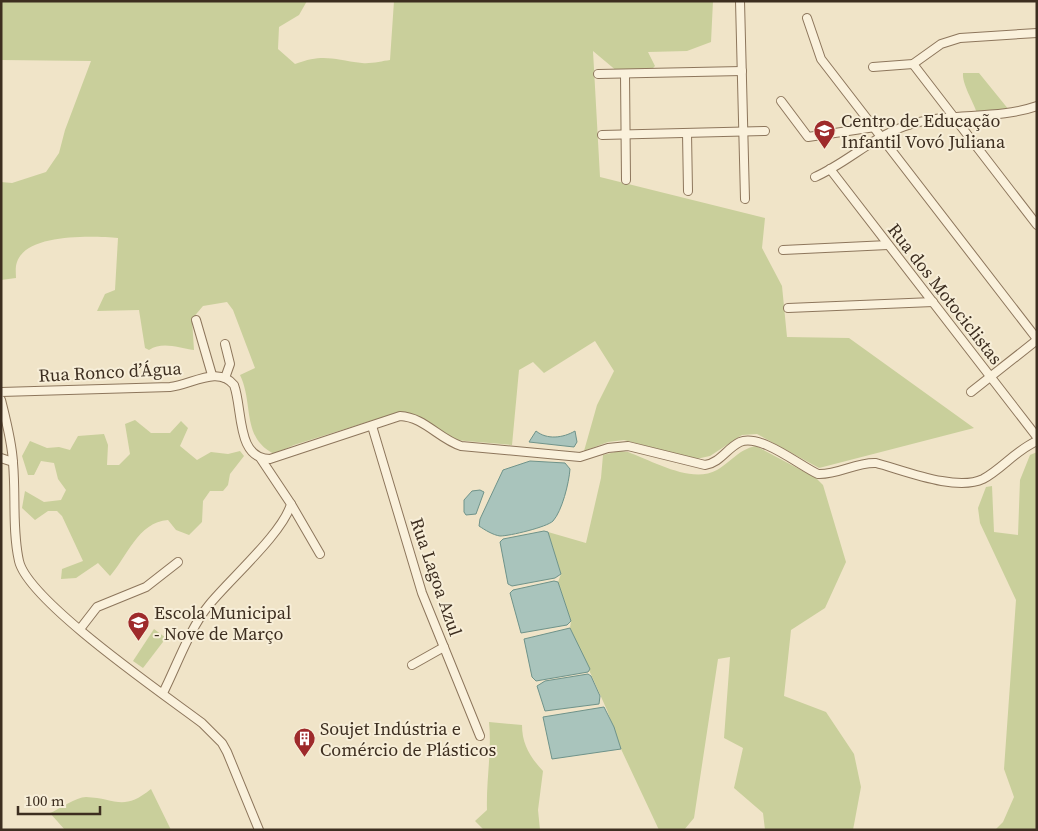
<svg xmlns="http://www.w3.org/2000/svg" width="1038" height="831" font-family="'Source Serif 4',serif">
<style>
.green{fill:#c9cf9b}
.water{fill:#a9c4bc;stroke:#6f938a}
.lines{fill:none;stroke-linecap:round;stroke-linejoin:round}
.minor-casing{stroke:#8d765c;stroke-width:10}
.minor{stroke:#faf1dc;stroke-width:8}
.labels{text-anchor:middle;stroke-width:4;stroke-linejoin:round;paint-order:stroke}
.poi-label{font-size:18px;fill:#3d2e20;stroke:#f7eed8;text-anchor:start}
.street-label{font-size:18px;fill:#3d2e20;stroke:#f7eed8}
</style>
<rect width="100%" height="100%" fill="#f0e4c8"/>
<g class="green">
<path d="M 1,1 L 307,1 L 299,15 L 279,27 L 278,49 L 295,64 C 325,53 333,60 362,63 C 371,64 382,61 390,60 L 394,1 L 713,1 L 711,42 L 687,51 L 648,52 L 655,66 L 650,71 L 618,72 L 593,51 L 600,177 L 765,218 L 762,248 L 782,286 L 787,337 L 849,338 L 974,428 L 819,468 L 757,434 L 742,435 L 710,456 L 696,459 L 624,440 L 608,442 L 584,451 L 597,405 L 614,371 L 595,341 L 544,373 L 533,362 L 519,370 L 512,445 L 455,440 L 416,415 L 399,412 L 294,445 L 274,454 C 241,437 254,404 240,375 L 255,368 L 233,310 L 227,302 L 203,306 L 192,319 L 194,350 C 178,348 163,341 149,350 L 145,348 L 139,310 L 97,311 L 105,294 L 115,290 L 118,238 C 93,236 27,233 17,262 C 15,267 16,274 16,278 L 1,280 L 1,182 L 12,183 L 46,172 L 59,153 L 65,130 L 91,61 L 1,60 Z"/>
<path d="M 963,73 L 979,73 L 1009,110 L 977,113 C 973,101 962,84 963,73 Z"/>
<path d="M 135,420 L 151,433 L 170,433 L 181,421 L 188,428 L 180,446 L 197,460 L 211,452 L 228,454 L 240,451 L 244,456 L 230,474 L 228,485 L 223,491 L 210,491 L 203,501 L 202,522 L 189,535 L 176,530 L 168,520 C 138,522 127,557 110,576 L 98,563 L 76,578 L 61,579 L 62,569 L 83,561 L 62,516 L 57,511 L 48,511 L 35,520 L 22,508 L 25,491 L 44,502 L 61,500 L 66,490 L 58,479 L 54,463 L 41,461 L 34,475 L 28,475 L 22,456 L 30,441 L 47,448 L 59,447 L 70,450 L 78,436 L 104,434 L 108,445 L 107,465 L 119,465 L 130,454 L 125,424 Z"/>
<path d="M 756,446 L 816,478 L 823,485 L 846,562 L 825,608 L 791,630 L 784,696 L 826,712 L 854,754 L 861,787 L 853,830 L 765,830 L 763,813 L 734,788 L 743,748 L 724,738 L 730,657 L 718,659 L 694,818 L 684,830 L 659,830 L 621,749 L 607,710 L 570,628 L 571,621 L 558,582 L 561,574 L 548,532 L 586,543 L 601,478 L 603,455 L 619,451 L 628,452 C 653,461 691,484 717,470 C 731,462 739,449 756,446 Z"/>
<polygon points="1037,452 1037,830 995,830 1003,822 1014,797 1004,769 1016,600 980,523 978,508 986,487 992,486 994,532 1018,535 1020,480 1030,455"/>
<polygon points="154,629 166,638 143,668 133,661"/>
<path d="M 489,722 L 522,725 C 522,744 530,757 543,771 L 538,810 L 540,830 L 484,830 L 475,821 L 487,810 C 486,780 492,751 489,722 Z"/>
<path d="M 151,789 L 171,830 L 65,830 L 50,813 C 60,809 76,797 86,797 C 115,798 123,812 151,789 Z"/>
</g>
<g class="water">
<path d="M 536,431 C 547,440 563,438 575,431 L 577,442 L 574,447 L 529,442 Z"/>
<path d="M 530,461 L 565,463 L 570,469 C 569,483 562,511 553,521 C 547,527 510,536 500,536 C 493,535 485,530 479,526 L 480,519 L 503,470 Z"/>
<polygon points="480,490 484,492 476,514 466,515 464,512 464,500 472,491"/>
<polygon points="544,531 548,532 561,574 555,578 512,586 508,584 500,542 503,539"/>
<polygon points="554,581 558,582 571,621 567,625 521,633 510,593 513,590"/>
<polygon points="570,628 590,669 588,672 536,681 532,677 524,639"/>
<polygon points="588,674 591,676 600,696 599,704 545,711 537,686 545,681"/>
<polygon points="604,707 614,727 621,749 552,759 543,717"/>
</g>
<g class="lines">
<defs>
<g id="minor">
<polyline points="740,1 745,199"/>
<polyline points="807,18 821,59 1037,339"/>
<polyline points="913,64 1037,225"/>
<polyline points="873,67 913,64 941,44 960,38 1037,33"/>
<polyline points="598,74 742,71"/>
<polyline points="625,74 626,180"/>
<polyline points="781,101 808,137 875,127"/>
<polyline points="687,133 688,191"/>
<polyline points="602,135 765,131"/>
<polyline points="830,169 1037,437"/>
<path d="M 815,177 C 849,162 875,134 912,124 C 952,112 997,120 1037,106"/>
<polyline points="783,250 888,245"/>
<polyline points="788,308 933,302"/>
<polyline points="196,320 212,375"/>
<polyline points="225,378 230,364 225,344"/>
<path d="M 1,392 L 170,387 C 191,385 218,365 234,385 C 243,409 236,459 270,459 L 400,416 C 424,417 439,439 461,446 L 580,457 L 608,448 L 628,446 L 705,465 C 720,463 727,448 740,442 C 760,433 800,466 818,474 C 838,475 856,462 876,463 C 903,470 956,492 983,479 C 1002,469 1016,450 1037,441"/>
<polyline points="971,392 1037,340"/>
<path d="M 1,400 C 6,420 12,442 13,463 C 16,495 12,530 19,561 C 28,601 165,695 202,723 L 222,743 L 227,752 L 259,830"/>
<polyline points="372,426 422,593 480,736"/>
<polyline points="1,458 13,462"/>
<polyline points="291,504 320,554"/>
<polyline points="80,629 97,607 146,587 178,562"/>
<polyline points="412,665 444,647"/>
<path d="M 163,693 C 177,665 190,628 209,605 C 230,579 283,533 291,504 L 261,459"/>
</g>
</defs>
<use href="#minor" class="minor-casing"/>
<use href="#minor" class="minor"/>
</g>
<defs>
<symbol id="school-pin" viewBox="-11 -11 22 30"><path d="M0 17L-7.5 6A9.5 9.5 0 1 1 7.5 6Z" fill="#9e2a2b" stroke="#f7eed8"/><path d="M0-5L7-2L0 1L-7-2ZM-4 1L0 2.5L4 1V4Q0 6-4 4Z" fill="#fff"/></symbol>
<symbol id="building-pin" viewBox="-11 -11 22 30"><path d="M0 17L-7.5 6A9.5 9.5 0 1 1 7.5 6Z" fill="#9e2a2b" stroke="#f7eed8"/><path d="M-4-6H4V6H1V3H-1V6H-4ZM-2.5-4.3h1.7v1.8h-1.7ZM.8-4.3h1.7v1.8H.8ZM-2.5-1h1.7V.8h-1.7ZM.8-1h1.7V.8H.8Z" fill="#fff"/></symbol>
</defs>
<g fill-rule="evenodd">
<use href="#school-pin" x="812" y="118" width="25" height="34"/>
<use href="#school-pin" x="126" y="610" width="25" height="34"/>
<use href="#building-pin" x="292" y="726" width="25" height="34"/>
</g>
<g class="labels">
<g class="poi-label">
<text x="841" y="127">Centro de Educação<tspan x="841" dy="21">Infantil Vovó Juliana</tspan></text>
<text x="154" y="619">Escola Municipal<tspan x="154" dy="21">- Nove de Março</tspan></text>
<text x="320" y="735">Soujet Indústria e<tspan x="320" dy="21">Comércio de Plásticos</tspan></text>
</g>
<g class="street-label">
<text transform="translate(945 294) rotate(52)" y="6">Rua dos Motociclistas</text>
<text transform="translate(110 372) rotate(-3)" y="6">Rua Ronco d’Água</text>
<text transform="translate(436 577) rotate(71)" y="6">Rua Lagoa Azul</text>
</g>
</g>
<rect width="1038" height="831" fill="none" stroke="#3d2e20" stroke-width="5"/>
<path d="M18 806v8h82v-8" fill="none" stroke="#3d2e20" stroke-width="2.5"/>
<text x="25" y="806" font-size="15" fill="#3d2e20" stroke="#f7eed8" stroke-width="4" paint-order="stroke">100 m</text>
</svg>
